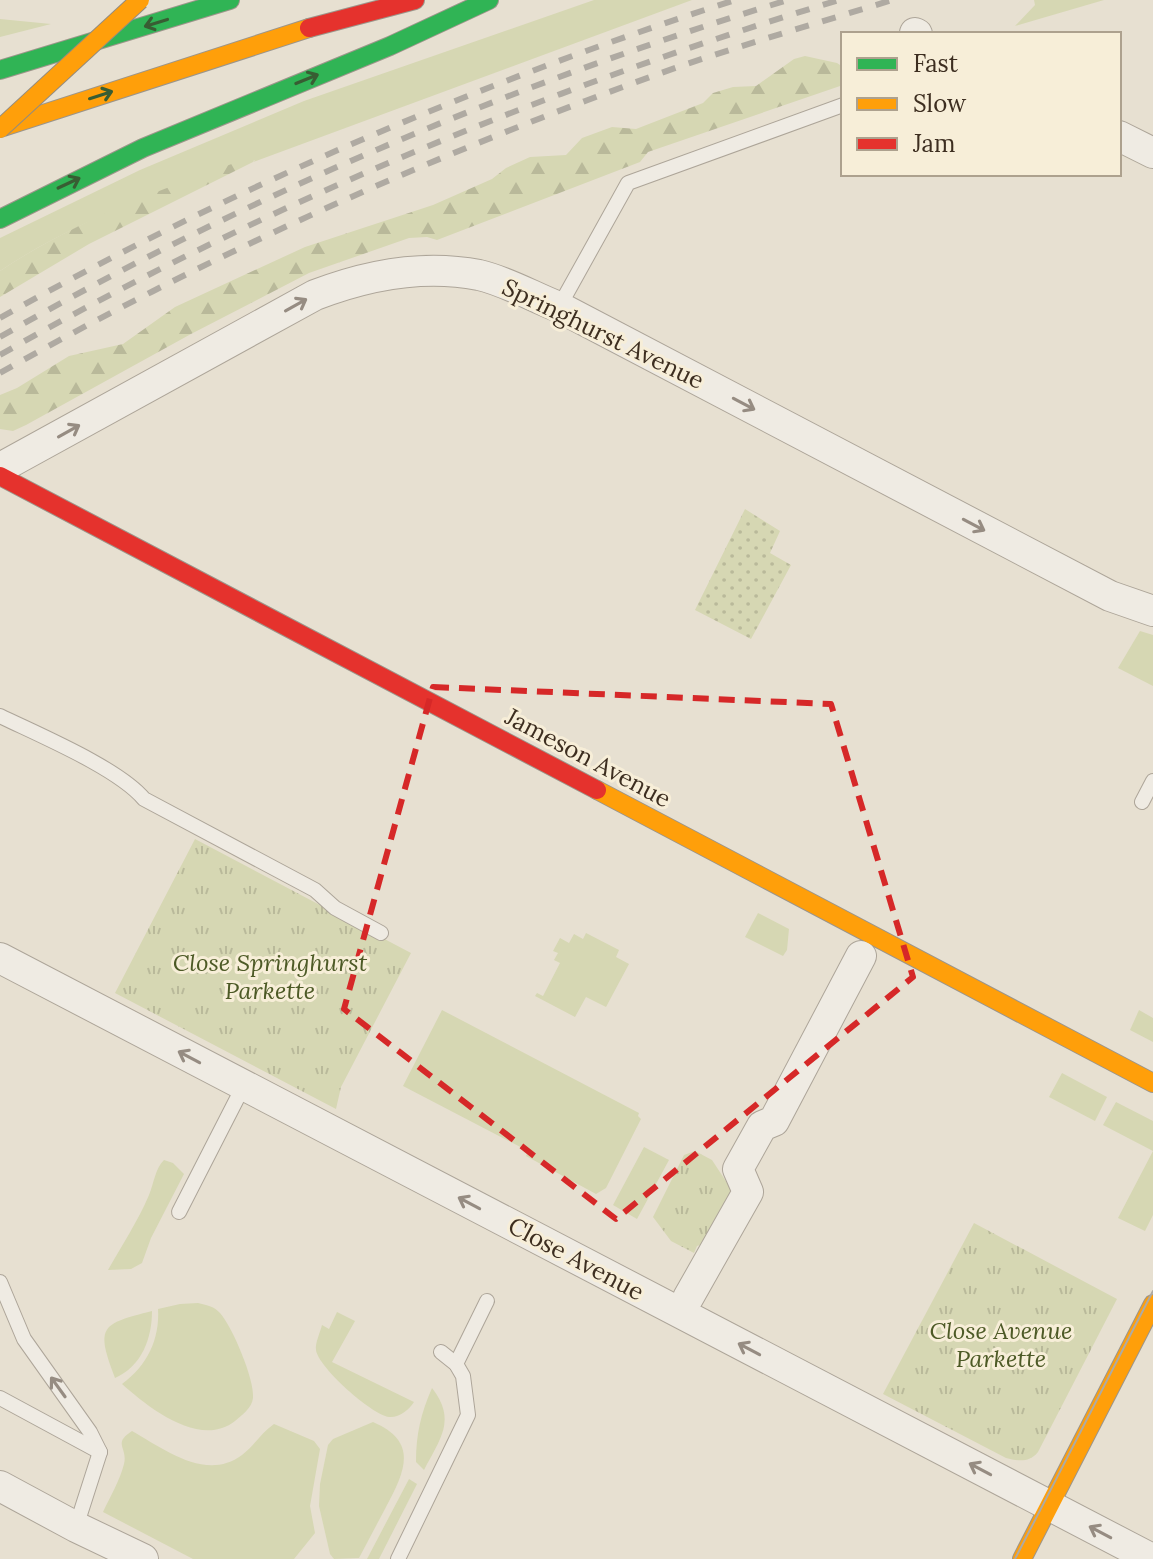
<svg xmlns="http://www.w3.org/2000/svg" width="1153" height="1559" font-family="Lora,serif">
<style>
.grass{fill:#d6d7b3}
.forest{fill:url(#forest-firs)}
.park{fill:url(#park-tufts)}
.garden{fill:url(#garden-dots)}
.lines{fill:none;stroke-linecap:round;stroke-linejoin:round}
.lane-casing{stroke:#ada599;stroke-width:16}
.street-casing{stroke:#ada599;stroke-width:32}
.fast-casing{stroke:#9c958a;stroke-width:20}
.slow-casing{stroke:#9c958a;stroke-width:20}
.jam-casing{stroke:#9c958a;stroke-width:20}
.lane{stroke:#efebe3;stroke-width:14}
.street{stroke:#efebe3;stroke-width:30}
.fast{stroke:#30b455;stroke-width:18}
.slow{stroke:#ff9f0a;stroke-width:18}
.jam{stroke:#e5322d;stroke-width:18}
.tram{stroke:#afaaa2;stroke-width:2}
.rail{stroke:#afaaa2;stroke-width:6;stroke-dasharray:14 14;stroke-linecap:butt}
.slow-bridge-casing{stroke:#928b80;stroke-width:20;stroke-linecap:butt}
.slow-bridge{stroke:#ff9f0a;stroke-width:18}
.oneway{stroke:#385d33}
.oneway2{stroke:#968c82}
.marked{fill:none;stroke:#d62828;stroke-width:6;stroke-dasharray:16 10;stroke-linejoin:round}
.labels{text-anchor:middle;stroke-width:6;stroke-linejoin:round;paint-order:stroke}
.street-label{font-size:24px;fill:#3d2e20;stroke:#f7eed8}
.park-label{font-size:24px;font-style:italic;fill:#4d5a26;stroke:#f7eed8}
</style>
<defs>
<pattern id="forest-firs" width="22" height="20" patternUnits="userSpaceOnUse" patternTransform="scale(2)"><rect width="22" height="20" fill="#d6d7b3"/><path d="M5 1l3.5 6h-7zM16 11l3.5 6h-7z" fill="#b9b99a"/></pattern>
<pattern id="park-tufts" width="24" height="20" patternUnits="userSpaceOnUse" patternTransform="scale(2)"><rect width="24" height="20" fill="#d6d7b3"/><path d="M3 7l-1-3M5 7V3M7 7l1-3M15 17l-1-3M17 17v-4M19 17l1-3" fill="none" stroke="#b9b99a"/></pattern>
<pattern id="garden-dots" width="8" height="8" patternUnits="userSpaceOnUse" patternTransform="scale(2)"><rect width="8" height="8" fill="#d6d7b3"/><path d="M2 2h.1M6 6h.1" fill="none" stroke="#b9b99a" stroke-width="1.8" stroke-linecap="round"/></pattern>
</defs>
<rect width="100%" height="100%" fill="#e7e0d1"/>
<g class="grass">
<path d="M 594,0 L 692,0 L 253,162 L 255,160 C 167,188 78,219 0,271 L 0,238 L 140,170 L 304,101 Z"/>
<polygon points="1034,0 1104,0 1015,26 1035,5"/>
<polygon points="0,19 51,24 0,37"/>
<polygon points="1140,631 1153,635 1153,686 1118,668"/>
<polygon points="758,913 789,929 787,950 783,956 745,937"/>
<polygon points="586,933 619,950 616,957 629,964 606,1007 586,997 575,1017 535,996 537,993 543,996 560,963 554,960 558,953 553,951 560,938 569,943 574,934 583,939"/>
<polygon points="442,1010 639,1113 638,1116 641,1119 606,1188 596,1194 526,1156 528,1151 403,1086"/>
<polygon points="1139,1010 1153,1018 1153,1042 1130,1030"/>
<polygon points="1062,1073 1107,1097 1095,1121 1049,1097"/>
<polygon points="1116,1102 1153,1121 1153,1215 1145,1231 1118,1218 1153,1151 1103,1125"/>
<polygon points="644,1147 669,1160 637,1219 613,1205"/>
<path d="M 164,1160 L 173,1163 L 184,1174 L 151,1238 L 142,1263 L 131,1269 L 108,1270 C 122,1245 138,1221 149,1195 C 154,1183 155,1169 164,1160 Z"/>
<path d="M 198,1303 C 206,1305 214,1306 220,1313 C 232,1326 255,1380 253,1398 C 252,1408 242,1415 235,1421 C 200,1449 148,1407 122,1384 C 147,1366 160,1339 158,1309 L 180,1304 Z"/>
<path d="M 152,1311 C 152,1338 142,1366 115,1378 C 95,1326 101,1324 152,1311 Z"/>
<path d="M 337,1312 L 355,1321 L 332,1362 L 414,1402 C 409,1410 399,1418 389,1417 C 372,1415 318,1367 316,1350 C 315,1343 320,1333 322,1325 L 329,1329 Z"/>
<path d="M 432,1388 C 457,1420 440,1439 424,1470 L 416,1462 C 416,1434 421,1413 432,1388 Z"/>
<path d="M 373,1422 C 419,1442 405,1471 386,1507 C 377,1524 368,1541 359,1558 L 334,1559 L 330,1554 L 319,1506 L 320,1484 L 328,1445 L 333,1439 Z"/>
<path d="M 274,1424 L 314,1441 L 320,1449 L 310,1506 L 315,1533 L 294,1559 L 193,1559 L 103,1512 C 110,1497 120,1480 124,1464 C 128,1447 112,1444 132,1431 C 164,1449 206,1482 242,1455 C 254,1446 261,1433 274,1424 Z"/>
<polygon points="409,1479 417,1484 379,1559 367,1559"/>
</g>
<g class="forest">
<polygon points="805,56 837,63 843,67 843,85 648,152 640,162 437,240 427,237 409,238 309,273 191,334 26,425 13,431 0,429 0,395 17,388 69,356 123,344 175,307 305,247 433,205 492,179 506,168 530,157 566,155 582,138 612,127 636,129 703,103 713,93 733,87 756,86 794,59"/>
<path d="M 251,157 L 255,157 L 253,162 L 89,244 L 0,297 L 0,271 C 76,220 165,188 251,157 Z"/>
</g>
<g class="park">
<polygon points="195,839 411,953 341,1087 336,1109 115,993"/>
<polygon points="695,1151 712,1160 733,1192 707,1243 697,1246 694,1253 671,1241 653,1217 684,1155"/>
<path d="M 974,1223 L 1117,1299 L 1038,1452 C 1029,1463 1018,1461 1006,1458 L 883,1394 Z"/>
</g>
<polygon class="garden" points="745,509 780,531 770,553 791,565 751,639 695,610"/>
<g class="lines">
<defs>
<g id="lane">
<polyline points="559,307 628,183 843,105"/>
<path d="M 0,716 C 39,735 118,768 144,799 L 315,890 L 335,908 L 381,933"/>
<polyline points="1142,802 1153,781"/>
<polyline points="179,1212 244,1085"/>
<polyline points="0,1282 24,1339 90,1432 100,1452 76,1527"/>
<polyline points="456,1364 487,1301"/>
<polyline points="0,1398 100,1452"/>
<polyline points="398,1559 468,1415 463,1376 456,1364 441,1352"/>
</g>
<g id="street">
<polyline points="915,33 917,34"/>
<polyline points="1119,136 1153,153"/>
<path d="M 0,468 L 315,295 C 367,275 423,264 479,275 C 506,281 533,297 559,307 L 1110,596 L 1153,611"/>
<polyline points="0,958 1152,1559"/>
<polyline points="688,1298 748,1192 738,1169 762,1126 774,1121 861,956"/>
<polyline points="0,1486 76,1527 143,1559"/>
</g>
<g id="fast">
<polyline points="0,70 230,0"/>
<polyline points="0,219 143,148 390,46 489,0"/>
</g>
<g id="slow">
<polyline points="0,128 309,28"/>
<polyline points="597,790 1153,1083"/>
<polyline points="1022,1559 1153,1304"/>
</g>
<g id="jam">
<polyline points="309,28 415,0"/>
<polyline points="0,476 597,790"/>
</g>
</defs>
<use href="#lane" class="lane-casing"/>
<use href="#street" class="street-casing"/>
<use href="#fast" class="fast-casing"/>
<use href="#slow" class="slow-casing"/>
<use href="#jam" class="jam-casing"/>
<use href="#lane" class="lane"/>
<use href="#street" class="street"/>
<use href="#fast" class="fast"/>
<use href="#slow" class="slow"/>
<use href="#jam" class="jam"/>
<polyline class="tram" points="1015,1559 1153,1291"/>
<g class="rail">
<path d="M 0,318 C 233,187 481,82 735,0"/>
<path d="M 0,337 C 248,195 515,83 788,0"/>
<path d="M 0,355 C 265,204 548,88 839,0"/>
<path d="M 0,373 C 211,254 433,155 661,73 C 737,46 815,24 892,0"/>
</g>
<defs>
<polyline id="slow-bridge" points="0,129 140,0"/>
</defs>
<use href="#slow-bridge" class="slow-bridge-casing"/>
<use href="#slow-bridge" class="slow-bridge"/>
</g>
<defs><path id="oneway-shaft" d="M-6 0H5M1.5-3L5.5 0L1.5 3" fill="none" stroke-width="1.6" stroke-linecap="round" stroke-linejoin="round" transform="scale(2)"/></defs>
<g class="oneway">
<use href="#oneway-shaft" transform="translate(156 23) rotate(163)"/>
<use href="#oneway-shaft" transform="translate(307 79) rotate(-22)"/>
<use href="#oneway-shaft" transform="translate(101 95) rotate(-18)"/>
<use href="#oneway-shaft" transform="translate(69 183) rotate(-25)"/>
</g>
<g class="oneway2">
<use href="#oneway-shaft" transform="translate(296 305) rotate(-29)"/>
<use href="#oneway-shaft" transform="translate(744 404) rotate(28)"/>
<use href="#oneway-shaft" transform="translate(69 431) rotate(-29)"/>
<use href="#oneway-shaft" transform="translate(974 525) rotate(28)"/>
<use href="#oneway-shaft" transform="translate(189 1057) rotate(-152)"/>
<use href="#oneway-shaft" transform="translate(469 1203) rotate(-152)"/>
<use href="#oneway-shaft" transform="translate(749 1349) rotate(-152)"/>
<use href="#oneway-shaft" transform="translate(58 1387) rotate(-126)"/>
<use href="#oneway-shaft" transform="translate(980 1469) rotate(-152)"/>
<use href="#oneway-shaft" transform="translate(1100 1532) rotate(-152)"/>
</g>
<path class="marked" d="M 433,687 L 831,704 L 913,977 L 616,1219 L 344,1009 Z"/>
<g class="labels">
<g class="street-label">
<text transform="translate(603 334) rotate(26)" y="8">Springhurst Avenue</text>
<text transform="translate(588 758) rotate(28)" y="8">Jameson Avenue</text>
<text transform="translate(576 1259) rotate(28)" y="8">Close Avenue</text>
</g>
<g class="park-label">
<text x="270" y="971">Close Springhurst<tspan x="270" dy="28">Parkette</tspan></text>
<text x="1001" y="1339">Close Avenue<tspan x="1001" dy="28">Parkette</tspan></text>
</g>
</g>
<rect x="841" y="32" width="280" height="144" fill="#f7eed8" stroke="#ada18e" stroke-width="2"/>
<rect x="857" y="58" width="40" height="12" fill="#30b455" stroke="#ada18e" stroke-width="2"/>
<text x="913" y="72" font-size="24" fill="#3d2e20">Fast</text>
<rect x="857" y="98" width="40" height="12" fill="#ff9f0a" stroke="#ada18e" stroke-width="2"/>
<text x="913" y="112" font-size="24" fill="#3d2e20">Slow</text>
<rect x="857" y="138" width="40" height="12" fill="#e5322d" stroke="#ada18e" stroke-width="2"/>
<text x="913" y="152" font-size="24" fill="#3d2e20">Jam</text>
</svg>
